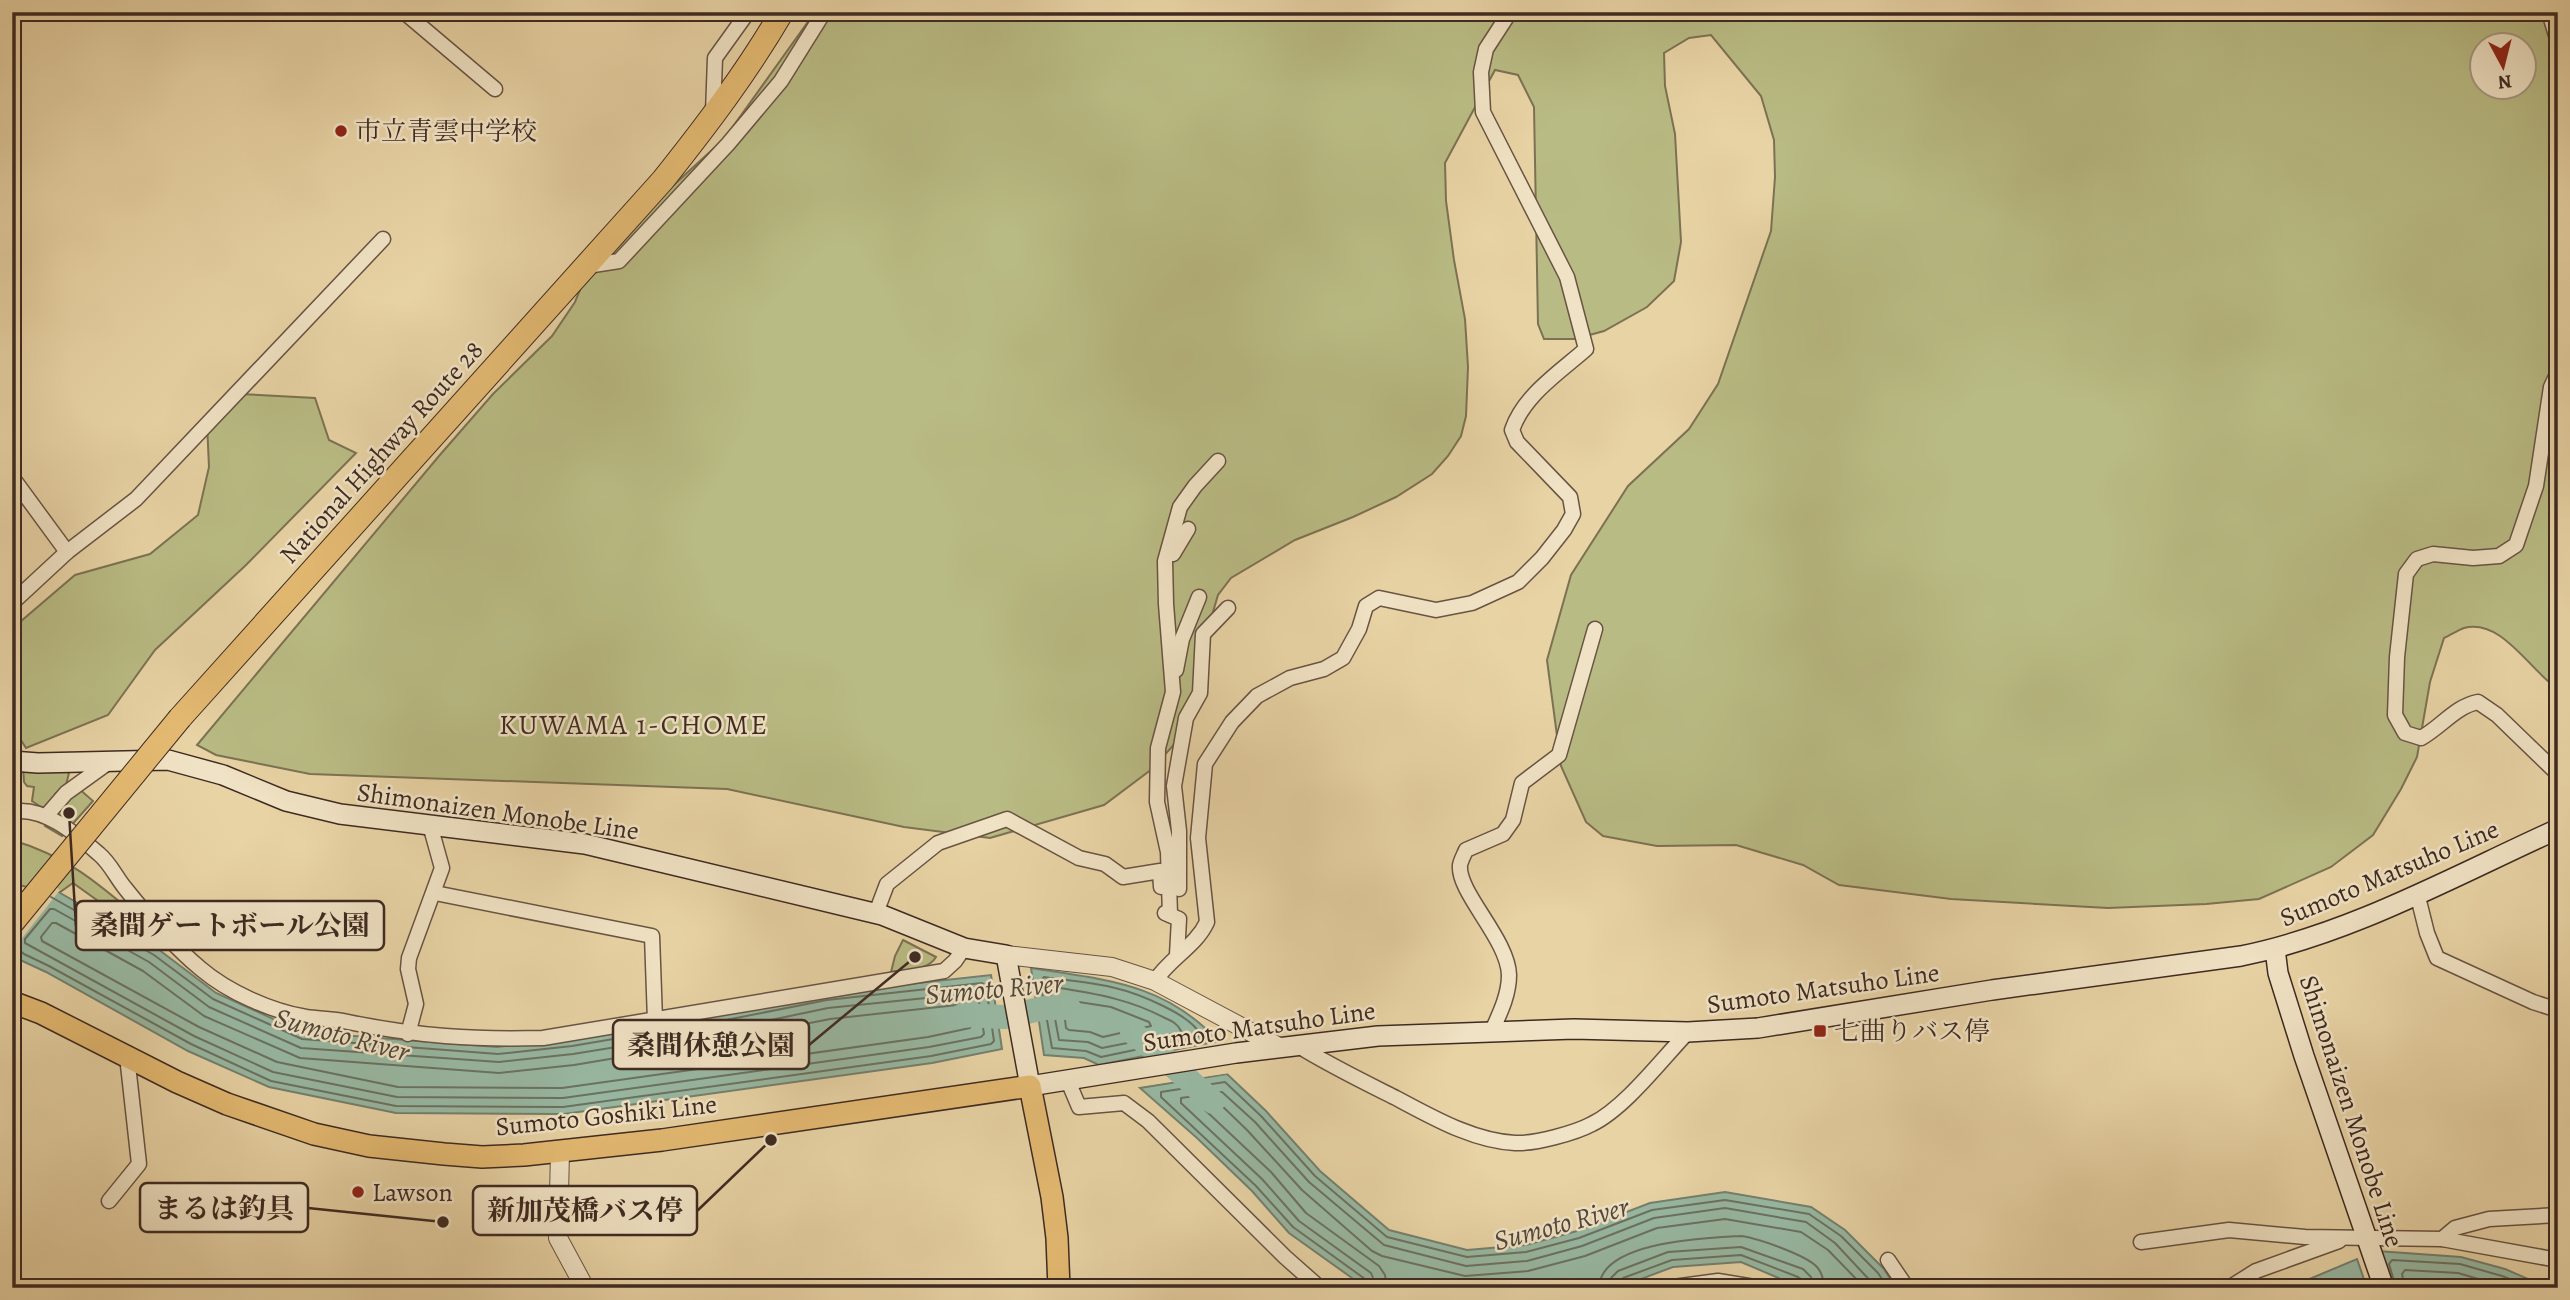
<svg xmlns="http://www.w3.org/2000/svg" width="2570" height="1300" font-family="Alegreya,'Noto Serif JP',serif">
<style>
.green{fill:#b9bb84;stroke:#7c7253;stroke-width:2;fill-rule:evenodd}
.water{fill:#98b9a3;stroke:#74806f;stroke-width:2}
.pier{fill:#e8d3a5}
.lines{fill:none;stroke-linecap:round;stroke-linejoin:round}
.shore{stroke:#6b7262;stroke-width:2}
.river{stroke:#98b9a3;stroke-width:24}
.minor-casing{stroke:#685443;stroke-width:17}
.tertiary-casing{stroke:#685443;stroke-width:20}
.secondary-casing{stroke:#3e2a22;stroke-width:22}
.primary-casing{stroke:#3e2a22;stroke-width:24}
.trunk-casing{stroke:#3e2a22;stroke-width:25}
.minor{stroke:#f0e2c4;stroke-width:14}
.tertiary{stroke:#f0e2c4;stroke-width:18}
.secondary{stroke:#f0e2c4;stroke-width:19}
.primary{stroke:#e4ba72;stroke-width:21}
.trunk{stroke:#e4ba72;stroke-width:23}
.trunk-bridge-casing{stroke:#3e2a22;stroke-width:25;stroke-linecap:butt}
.trunk-bridge{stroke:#e4ba72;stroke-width:23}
.poi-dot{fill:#8f2418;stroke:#f0e2c4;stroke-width:2.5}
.labels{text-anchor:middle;stroke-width:5;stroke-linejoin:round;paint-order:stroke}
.poi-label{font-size:26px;fill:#3e2a22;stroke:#f0e2c4;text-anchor:start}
.street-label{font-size:26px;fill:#3e2a22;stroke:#f0e2c4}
.neighbourhood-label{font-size:28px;letter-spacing:2px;fill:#3e2a22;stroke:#f0e2c4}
.water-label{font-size:28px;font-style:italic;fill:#50473c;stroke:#f0e2c4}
.leader{fill:none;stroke:#3e2a22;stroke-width:2.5}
.callout-dot{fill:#3e2a22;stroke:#f0e2c4;stroke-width:2.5}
.callout{fill:#f0e2c4;stroke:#3e2a22;stroke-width:2.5}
.callout-label{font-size:28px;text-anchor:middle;font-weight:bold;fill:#3e2a22}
</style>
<rect width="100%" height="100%" fill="#e8d3a5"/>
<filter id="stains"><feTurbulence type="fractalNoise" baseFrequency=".00286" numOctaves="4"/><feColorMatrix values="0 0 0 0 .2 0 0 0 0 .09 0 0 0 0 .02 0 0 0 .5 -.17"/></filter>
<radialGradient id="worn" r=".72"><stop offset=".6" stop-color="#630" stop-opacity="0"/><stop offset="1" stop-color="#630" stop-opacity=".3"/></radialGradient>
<g class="green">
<path d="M 815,12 L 2558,12 L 2558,689 C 2530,671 2502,618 2464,628 C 2458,630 2451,635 2444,638 L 2430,682 L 2417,757 L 2401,789 L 2373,835 L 2331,867 L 2259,899 L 2206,904 L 2108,908 L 1951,899 L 1839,885 L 1803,865 L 1736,845 L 1657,846 L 1603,836 L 1586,822 L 1561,766 L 1547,660 L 1571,575 L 1628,486 L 1689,429 L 1718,384 L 1771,231 L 1775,177 L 1774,140 L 1761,96 L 1711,35 L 1689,38 L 1664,53 L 1665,86 L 1675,134 L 1681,242 L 1674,281 L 1647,307 L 1604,331 L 1575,339 L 1544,339 L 1538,324 L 1534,107 L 1518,75 L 1495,70 L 1445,163 L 1446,201 L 1454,260 L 1465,319 L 1468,367 L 1466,416 L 1461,436 L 1448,456 L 1432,474 L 1396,497 L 1353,517 L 1295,540 L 1231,578 L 1218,595 L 1210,622 L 1197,699 L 1179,739 L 1152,769 L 1104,805 L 990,838 L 904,827 L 727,789 L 310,774 L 216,755 L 197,745 L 439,456 L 493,394 L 552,336 L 575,302 L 586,275 L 618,236 L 724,139 ZM 2482,46 L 2524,46 L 2524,88 L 2482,88 Z"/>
<polygon points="240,394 315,398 329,440 356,453 246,565 155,650 108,715 26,748 12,726 13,628 75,575 150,554 198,515 209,467 207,423"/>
<polygon points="23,767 58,768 69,773 66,785 55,794 58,803 47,811 32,801 34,787 27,786 24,782"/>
<polygon points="77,787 93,801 62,836 45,826"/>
<path d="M 12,840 C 70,857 101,886 146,924 L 140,931 L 73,883 L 56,895 L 12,883 Z"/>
<path d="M 903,940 L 936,957 C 928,971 905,970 891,972 L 895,956 Z"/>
</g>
<g class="water">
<polygon points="48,886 158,949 216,993 302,1032 497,1047 571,1039 826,993 991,975 1002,1049 932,1063 564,1114 396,1113 269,1087 188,1051 46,972 20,960 12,952 12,931"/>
<path d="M 1031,968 C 1104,980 1164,982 1218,1041 L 1099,1065 L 1084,1058 L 1044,1055 Z"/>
<polygon points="1227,1074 1266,1111 1320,1171 1389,1230 1467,1250 1526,1245 1577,1231 1650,1203 1725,1192 1811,1207 1845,1230 1884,1269 1896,1288 1802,1288 1741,1262 1673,1267 1617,1288 1366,1288 1289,1233 1252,1191 1197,1138 1140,1088"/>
<polygon points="2377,1251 2461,1257 2505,1269 2549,1288 2390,1288"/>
<polygon points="2357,1259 2367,1288 2288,1288"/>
</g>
<g class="pier">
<polygon points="50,883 60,890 12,951 12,925"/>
<polygon points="1226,1071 1230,1073 1136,1087 1139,1084"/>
</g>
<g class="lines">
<g class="shore">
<polygon points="50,909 54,909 149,962 209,1007 301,1048 499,1062 573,1054 728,1029 828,1008 975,993 978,995 984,1034 981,1037 929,1047 563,1098 397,1097 273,1072 194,1036 25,943 25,939"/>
<polygon points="52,923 56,923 143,971 204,1016 300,1058 499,1073 574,1065 729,1039 830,1019 966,1004 969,1006 972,1025 970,1028 928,1037 562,1088 398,1087 277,1062 199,1027 42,941 41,937"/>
<polyline points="12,948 18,949 24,954 49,966 191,1044 271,1081 396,1106 563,1107 931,1056 991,1044 994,1041 986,986 982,983 827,1000 726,1020 572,1046 498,1054 302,1039 213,999 154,955 51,897"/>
<path d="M 1044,977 C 1068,981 1092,982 1115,988 C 1137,993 1193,1015 1201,1036 L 1101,1057 L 1086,1051 L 1052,1048 L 1040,981 Z"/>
<path d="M 1054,987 C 1095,994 1127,998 1165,1018 C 1172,1021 1178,1024 1181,1031 L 1178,1033 L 1102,1048 L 1088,1042 L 1059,1040 L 1050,991 Z"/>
<polygon points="1066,1000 1111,1007 1149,1022 1151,1026 1103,1037 1090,1032 1069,1030 1066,1028 1063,1003"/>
<polyline points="1368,1288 1365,1279 1293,1227 1256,1186 1161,1097 1161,1092 1225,1082 1261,1116 1315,1176 1387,1237 1467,1257 1526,1252 1579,1238 1652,1210 1725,1200 1809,1214 1841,1236 1878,1273 1888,1288"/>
<polyline points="1377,1288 1371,1273 1299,1221 1262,1179 1181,1103 1181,1098 1222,1092 1255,1122 1309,1182 1384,1245 1466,1266 1527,1261 1582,1246 1654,1218 1725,1208 1806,1222 1835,1243 1877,1288"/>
<polyline points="1387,1288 1385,1275 1379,1266 1306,1213 1271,1172 1205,1110 1205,1105 1219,1103 1247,1130 1302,1190 1372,1251 1382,1256 1465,1276 1528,1271 1585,1256 1657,1228 1725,1219 1801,1232 1828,1250 1865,1288"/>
<path d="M 1599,1288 C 1600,1241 1706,1238 1741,1236 C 1757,1238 1806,1255 1817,1267 C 1822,1273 1824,1280 1824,1288"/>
<polyline points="1609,1288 1611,1278 1618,1271 1668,1252 1741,1247 1803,1269 1811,1277 1814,1288"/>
<polyline points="1618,1288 1623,1278 1672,1260 1741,1255 1798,1277 1804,1281 1805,1288"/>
<polyline points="2396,1288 2389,1264 2392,1260 2460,1264 2502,1276 2533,1288"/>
<polyline points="2405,1288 2402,1274 2405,1270 2458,1273 2509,1288"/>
</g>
<g class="river">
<polyline points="963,1015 1004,1017 1045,1008 1069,1008"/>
<polyline points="1132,1032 1162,1056 1213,1102"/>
</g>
<defs>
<g id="minor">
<polyline points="404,12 495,89"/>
<polyline points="2549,12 2558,42"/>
<polyline points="713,113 715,58 748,12"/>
<polyline points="587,266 619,261 728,144 781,81 824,12"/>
<path d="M 2558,372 L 2551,387 L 2536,486 L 2516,545 L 2499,556 L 2473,558 L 2433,554 L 2417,559 L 2406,574 L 2397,657 L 2395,715 L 2405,733 L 2421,738 C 2441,727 2456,706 2478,702 L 2497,715 L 2558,774"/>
<polyline points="12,477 67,552"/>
<polyline points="1173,554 1188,529"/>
<polyline points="12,603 67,552 136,499 383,239"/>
<polyline points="1176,670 1182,639 1199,597"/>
<path d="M 12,812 C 43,805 77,835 99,854 C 110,863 116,877 125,888 C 148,917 172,945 201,969 C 228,992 271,1011 306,1017 C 320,1019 335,1019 348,1022 C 415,1036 475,1040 543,1038 L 944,971 L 955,961 L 964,948"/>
<polyline points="47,815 66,793 109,762"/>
<polyline points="1179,889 1179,831 1174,786 1186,718 1200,693 1203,634 1228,608"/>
<polyline points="435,893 652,936 655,1020"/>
<polyline points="2417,893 2427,933 2437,958 2533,1002 2558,1010"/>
<polyline points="876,913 887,884 938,843 1007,819 1079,858 1105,864 1123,877 1160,871 1161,887"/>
<polyline points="1165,913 1179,919 1177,955"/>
<polyline points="1170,915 1168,852 1157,802 1158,748 1173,692 1166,604 1165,561 1180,507 1195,486 1218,461"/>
<path d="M 1155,981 C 1170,958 1196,946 1207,922 L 1198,838 L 1205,764 L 1232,722 L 1257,696 L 1290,678 L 1324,669 L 1343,658 L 1359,629 L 1366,606 L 1379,598 L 1436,610 L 1472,603 L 1518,582 L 1542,558 L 1564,530 L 1573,514 L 1570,497 L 1517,442 L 1512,430 C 1524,395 1560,372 1586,349 L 1567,277 L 1483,112 L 1481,72 L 1486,49 L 1510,12"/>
<path d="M 1491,1033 C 1499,1015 1509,996 1509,975 C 1508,939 1457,892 1460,865 C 1461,860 1464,855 1466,850 L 1503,834 L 1513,820 L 1522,783 L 1559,755 L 1595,629"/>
<polyline points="408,1034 416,1004 408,969 409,958 442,868 430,825"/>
<path d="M 1297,1045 C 1329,1065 1362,1081 1396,1098 C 1432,1117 1473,1141 1515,1143 C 1535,1144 1575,1133 1592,1124 C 1625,1108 1662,1059 1688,1032"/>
<polyline points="1068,1081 1079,1107 1124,1103 1148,1121 1285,1257 1320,1288"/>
<polyline points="109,1201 139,1164 127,1056"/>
<polyline points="2442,1239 2558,1260"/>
<polyline points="2141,1242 2229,1230 2305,1237 2442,1239 2455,1228 2489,1219 2558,1215"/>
<polyline points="1888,1260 1907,1288"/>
<polyline points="1666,1288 1718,1281 1760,1288"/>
<polyline points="2229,1288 2256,1271 2339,1241"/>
</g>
<g id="tertiary">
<polyline points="1006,955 1112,967 1155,981 1279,1047"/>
<polyline points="560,1152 558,1238 585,1288"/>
</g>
<g id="secondary">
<path d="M 12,761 L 38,763 L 168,760 L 223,775 L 286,801 L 340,814 L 585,844 L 882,915 L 964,948 L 1006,955 L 1030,1086 L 1236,1053 L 1378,1036 L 1574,1029 L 1688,1032 L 1758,1028 L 1992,990 L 2241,956 C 2351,934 2456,875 2558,829"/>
<polyline points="2275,949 2278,973 2304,1056 2384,1288"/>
</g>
<polyline id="primary" points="12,1002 41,1013 177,1082 227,1104 314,1134 369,1146 444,1154 482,1157 524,1155 662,1140 1030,1086 1052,1197 1057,1238 1059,1288"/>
<path id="trunk" d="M 180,718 L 663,180 C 706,126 747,72 782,12"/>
</defs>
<use href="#minor" class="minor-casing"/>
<use href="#tertiary" class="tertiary-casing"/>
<use href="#secondary" class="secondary-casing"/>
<use href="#primary" class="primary-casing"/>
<use href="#trunk" class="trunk-casing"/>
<use href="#minor" class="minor"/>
<use href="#tertiary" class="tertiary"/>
<use href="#secondary" class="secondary"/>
<use href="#primary" class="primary"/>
<use href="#trunk" class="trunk"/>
<defs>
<polyline id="trunk-bridge" points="12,923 180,718"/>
</defs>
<use href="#trunk-bridge" class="trunk-bridge-casing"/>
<use href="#trunk-bridge" class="trunk-bridge"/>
</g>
<g class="poi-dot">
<circle cx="341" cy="131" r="7"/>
<rect x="1813" y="1024" width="14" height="14" rx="3.5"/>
<circle cx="358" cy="1192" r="7"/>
</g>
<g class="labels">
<g class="poi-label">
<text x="355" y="140">市立青雲中学校</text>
<text x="1834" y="1040">七曲りバス停</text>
<text x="372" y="1201">Lawson</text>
</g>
<g class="street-label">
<text transform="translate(381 452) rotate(-48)" y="9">National Highway Route 28</text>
<text transform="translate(498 811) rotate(8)" y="9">Shimonaizen Monobe Line</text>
<text transform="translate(2389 873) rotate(-23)" y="9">Sumoto Matsuho Line</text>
<text transform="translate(1823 988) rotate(-8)" y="9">Sumoto Matsuho Line</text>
<text transform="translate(1259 1026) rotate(-8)" y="9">Sumoto Matsuho Line</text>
<text transform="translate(2352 1111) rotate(72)" y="9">Shimonaizen Monobe Line</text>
<text transform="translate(606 1115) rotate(-6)" y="9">Sumoto Goshiki Line</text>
</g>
<g class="neighbourhood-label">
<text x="634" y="734">KUWAMA 1-CHOME</text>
</g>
<g class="water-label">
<text transform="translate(994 988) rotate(-5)" y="10">Sumoto River</text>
<text transform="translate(342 1034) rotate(15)" y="10">Sumoto River</text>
<text transform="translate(1561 1223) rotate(-15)" y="10">Sumoto River</text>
</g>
</g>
<path class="leader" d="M69 813L76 926M915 957L809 1045M443 1222L308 1208M771 1140L697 1211"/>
<g class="callout-dot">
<circle cx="69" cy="813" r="7"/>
<circle cx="915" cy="957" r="7"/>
<circle cx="443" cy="1222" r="7"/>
<circle cx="771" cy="1140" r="7"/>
</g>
<g class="callout">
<rect x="76" y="901" width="308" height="49" rx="7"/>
<rect x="613" y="1020" width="196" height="49" rx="7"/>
<rect x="140" y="1183" width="168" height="49" rx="7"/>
<rect x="473" y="1186" width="224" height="49" rx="7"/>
</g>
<g class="callout-label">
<text x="230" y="935">桑間ゲートボール公園</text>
<text x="711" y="1055">桑間休憩公園</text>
<text x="224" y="1218">まるは釣具</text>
<text x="585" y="1220">新加茂橋バス停</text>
</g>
<rect width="2570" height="1300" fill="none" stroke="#e8d3a5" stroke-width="42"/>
<rect x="14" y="14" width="2542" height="1272" fill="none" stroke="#3e2a22" stroke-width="3.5"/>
<rect x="21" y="21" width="2528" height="1258" fill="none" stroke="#3e2a22" stroke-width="2"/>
<g transform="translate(2503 66) rotate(173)"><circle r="33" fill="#f0e2c4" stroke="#a99883" stroke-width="2"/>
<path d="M0-5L12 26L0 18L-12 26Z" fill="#8f2418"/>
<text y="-10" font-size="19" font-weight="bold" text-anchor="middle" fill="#3e2a22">N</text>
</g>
<rect width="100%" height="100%" filter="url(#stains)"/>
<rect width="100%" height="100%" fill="url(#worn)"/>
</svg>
